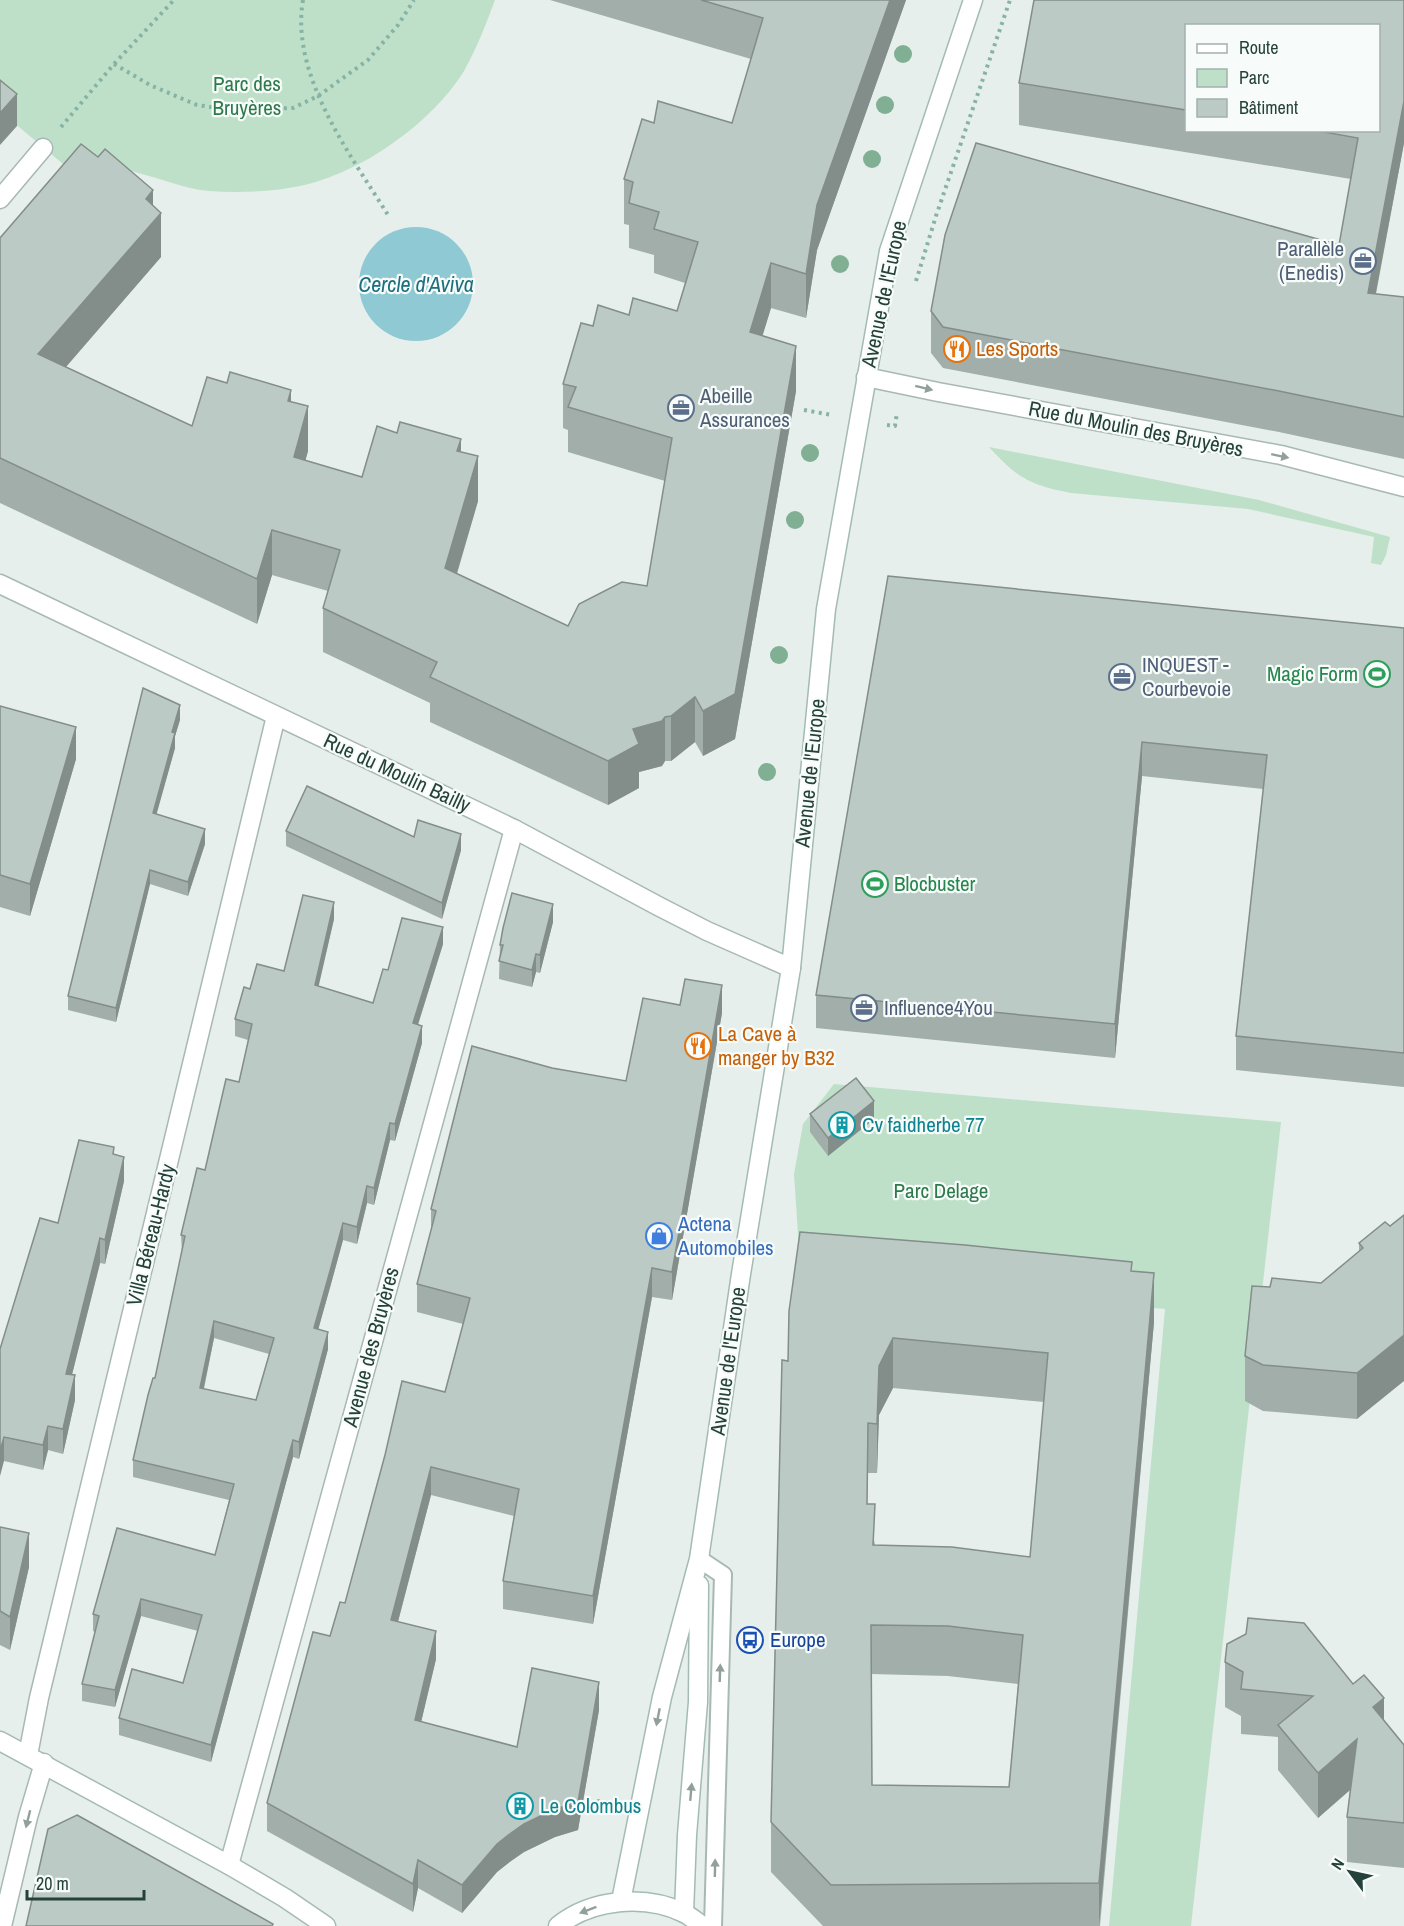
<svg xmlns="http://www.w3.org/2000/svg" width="1404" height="1926" font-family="'Archivo Narrow',sans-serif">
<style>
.green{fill:#bfe0c8}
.water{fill:#8ec9d4}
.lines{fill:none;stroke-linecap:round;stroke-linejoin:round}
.lane-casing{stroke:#a8b8b2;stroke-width:20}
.street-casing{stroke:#a8b8b2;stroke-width:21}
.secondary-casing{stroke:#a4bbb3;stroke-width:21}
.path{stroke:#86b3a5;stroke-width:4;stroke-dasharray:3 4.5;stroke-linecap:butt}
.lane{stroke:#fff;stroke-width:16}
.street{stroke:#fff;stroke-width:18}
.secondary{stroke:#fff;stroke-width:18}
.tree{fill:#80af93}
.wall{fill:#a1aea9;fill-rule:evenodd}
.shaded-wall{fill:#838d89}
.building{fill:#bbcac4;stroke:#838d89;stroke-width:1.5;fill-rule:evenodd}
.oneway{fill:#92a09c}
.labels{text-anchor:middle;stroke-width:4.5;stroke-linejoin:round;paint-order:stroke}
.park-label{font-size:21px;fill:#2d7a4b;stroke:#f7fbf9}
.service-label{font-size:21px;fill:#4e5e75;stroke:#f7fbf9;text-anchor:start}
.street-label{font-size:21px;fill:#24423a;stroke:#f7fbf9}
.food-label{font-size:21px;fill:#c56008;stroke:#f7fbf9;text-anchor:start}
.leisure-label{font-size:21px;fill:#27864d;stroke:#f7fbf9;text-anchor:end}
.culture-label{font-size:21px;fill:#0d838f;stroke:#f7fbf9;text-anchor:start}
.shop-label{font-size:21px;fill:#366cbe;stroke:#f7fbf9;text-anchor:start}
.transit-label{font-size:21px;fill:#164399;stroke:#f7fbf9;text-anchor:start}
.water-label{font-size:22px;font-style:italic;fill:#1c6f80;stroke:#f7fbf9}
</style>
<rect width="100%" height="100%" fill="#e6efeb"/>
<g class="green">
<path d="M 0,0 L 495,0 C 486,24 477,48 464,71 C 431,124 361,173 300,186 C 271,192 239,193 209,191 C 192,190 173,183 156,178 C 131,171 107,164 82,157 L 69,169 L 0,111 Z"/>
<path d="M 989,447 L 1259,500 L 1390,537 L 1386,555 L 1381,565 L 1371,563 L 1374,537 L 1248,509 L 1071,493 C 1030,485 1017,478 989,447 Z"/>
<polygon points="834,1084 1281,1122 1191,1926 1109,1926 1165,1309 801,1278 794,1174 803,1124"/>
</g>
<circle class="water" cx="416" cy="284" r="57"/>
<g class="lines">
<defs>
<polyline id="lane" points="699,1559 723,1575 713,1926"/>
<g id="street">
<polyline points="0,199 43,148"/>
<polyline points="866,377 938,392 1281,455 1404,487"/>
<polyline points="0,584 514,829 660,907 707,931 791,968"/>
<polyline points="28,1755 39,1698 276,716"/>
<polyline points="229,1865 514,829"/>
<polyline points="2,1926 28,1817 44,1763"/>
</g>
<g id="secondary">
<polyline points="0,1741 229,1865 285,1898 326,1926"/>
<polyline points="621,1901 662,1697 699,1559 741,1274 791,968 826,609 889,251 973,0"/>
<polyline points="684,1913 687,1835 698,1702 699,1585"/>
<path d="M 558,1926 C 591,1899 645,1894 684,1913 C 690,1916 697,1922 703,1926"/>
</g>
</defs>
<use href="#lane" class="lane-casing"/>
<use href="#street" class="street-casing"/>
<use href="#secondary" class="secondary-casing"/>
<g class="path">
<path d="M 303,0 C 290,75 350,154 388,215"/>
<polyline points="114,64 150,85 197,105 232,110 293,108 318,96 368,60 398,25 414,0"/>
<polyline points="61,127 114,64 174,0"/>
<polyline points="916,281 936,216 1010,0"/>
<polyline points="804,410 832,415"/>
<polyline points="887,425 895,426 897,412"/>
<polyline points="597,1801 611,1803"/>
</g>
<use href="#lane" class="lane"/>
<use href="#street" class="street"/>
<use href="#secondary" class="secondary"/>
</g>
<g class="tree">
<circle cx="903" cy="54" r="9"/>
<circle cx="885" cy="105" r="9"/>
<circle cx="872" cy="159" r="9"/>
<circle cx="840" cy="264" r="9"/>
<circle cx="810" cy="453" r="9"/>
<circle cx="795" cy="520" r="9"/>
<circle cx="779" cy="655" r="9"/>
<circle cx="767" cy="772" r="9"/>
</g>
<g class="wall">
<polygon points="550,0 906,0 817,250 806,318 771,308 762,336 796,391 735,739 703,756 695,742 671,761 665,761 662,766 639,772 639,788 608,805 430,722 430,703 323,652 323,608 328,591 272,575 257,624 0,503 0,238 153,205 161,257 66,367 192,426 227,383 291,402 308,451 305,461 362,477 397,433 461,452 478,501 457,574 568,626 647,586 665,481 568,452 568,430 563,428 563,384 593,326 629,315 677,311 685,283 654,273 654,255 629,248 629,225 624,224 624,179 654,123 732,123 751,59"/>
<path d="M 1034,0 L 1404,0 L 1404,143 L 1376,294 L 1404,297 L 1404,459 L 1279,432 L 943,368 L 931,353 L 931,311 L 945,235 L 976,143 L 1339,245 L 1351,179 L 1019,125 L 1019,83 ZM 1186,26 L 1378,26 L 1378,130 L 1186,130 Z"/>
<polygon points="888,576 1404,628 1404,1087 1236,1070 1236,1036 1263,789 1142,776 1115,1058 816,1028 816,995"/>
<polygon points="0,706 76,759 30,916 0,907"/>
<polygon points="180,720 175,736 175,748 156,814 205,844 188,896 150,884 116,1022 68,1010 68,996"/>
<polygon points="286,831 414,837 461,850 442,919 286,846"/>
<path d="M 334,919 L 318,986 L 373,1003 L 388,970 L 443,944 L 418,1025 L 422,1043 L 395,1141 L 390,1140 L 374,1205 L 367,1203 L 357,1244 L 343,1240 L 330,1288 L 318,1329 L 328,1349 L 299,1459 L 293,1457 L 289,1471 L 211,1762 L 119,1735 L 119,1718 L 183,1683 L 198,1631 L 141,1616 L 115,1707 L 82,1701 L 82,1684 L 95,1632 L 93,1631 L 93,1614 L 215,1555 L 229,1500 L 133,1477 L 133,1460 L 155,1378 L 182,1253 L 181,1235 L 205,1170 L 239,1082 L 248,1040 L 235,1036 L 235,1019 L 250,989 L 284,971 ZM 214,1338 L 269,1354 L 256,1400 L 204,1389 Z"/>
<polygon points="553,922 540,973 536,972 532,987 499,979 500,945"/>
<polygon points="722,1013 672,1300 652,1297 593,1624 503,1609 503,1581 514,1516 431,1495 398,1622 436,1659 421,1722 517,1747 599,1710 578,1830 555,1837 524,1852 511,1861 497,1872 462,1913 418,1888 413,1912 267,1831 267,1803 330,1636 345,1603 445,1392 463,1324 417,1312 417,1284 431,1233 431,1209 552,1068 626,1081"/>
<polygon points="810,1114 874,1119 828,1156 810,1132"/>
<polygon points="114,1154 124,1181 105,1264 100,1263 72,1375 75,1400 63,1454 48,1450 43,1470 4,1461 0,1349 58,1223"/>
<polygon points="1385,1222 1357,1419 1263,1411 1245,1401 1245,1356 1270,1287 1321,1283 1359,1251 1359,1243"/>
<path d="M 1132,1271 L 1154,1322 L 1100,1926 L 823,1926 L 771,1872 L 771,1822 L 788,1361 ZM 893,1388 L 1044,1402 L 1030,1557 L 875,1545 L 867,1504 L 868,1473 L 877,1473 L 879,1415 ZM 871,1674 L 948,1676 L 1018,1684 L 1009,1787 L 872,1785 Z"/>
<polygon points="0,1527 29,1567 10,1650 0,1645"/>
<polygon points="1225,1662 1384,1721 1404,1745 1404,1868 1347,1862 1347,1817 1350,1789 1318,1818 1278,1770 1278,1737 1241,1734 1241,1716 1225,1707"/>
</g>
<g class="shaded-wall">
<polygon points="890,0 906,0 817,250 806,318 806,274 817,205"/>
<polygon points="17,94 17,126 0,145 0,113"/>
<polygon points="1404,101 1404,143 1368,334 1368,293"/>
<polygon points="153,190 153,223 161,213 161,257 38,399 38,354 146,199"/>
<polygon points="771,263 771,308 750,377 750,332"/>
<polygon points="796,346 796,391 735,739 703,756 703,711"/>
<polygon points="291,390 291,434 288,401"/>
<polygon points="308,406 308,451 294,502 294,457"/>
<polygon points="461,439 461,484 457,451"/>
<polygon points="478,456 478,501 445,613 445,568"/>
<polygon points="272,530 272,575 257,624 257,579"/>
<polygon points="695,697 695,742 671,761 671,716"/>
<polygon points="180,705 180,720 175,736 175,748 153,827 153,813 172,732"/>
<polygon points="665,717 665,761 662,766 639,772 639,788 608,805 608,761 633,729"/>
<polygon points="76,727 76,759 30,916 30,884"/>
<polygon points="1142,742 1142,776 1115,1058 1115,1024"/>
<polygon points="205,829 205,844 188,896 188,882"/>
<polygon points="461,834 461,850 442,919 442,903"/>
<polygon points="150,870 150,884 116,1022 116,1008"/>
<polygon points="334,902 334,919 315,1002 315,985"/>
<polygon points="553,904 553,922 540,973 540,955"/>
<polygon points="443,927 443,944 413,1040 413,1023"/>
<polygon points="536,954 536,972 532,987 532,970"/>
<polygon points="722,985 722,1013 672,1300 672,1272"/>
<polygon points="422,1026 422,1043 395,1141 395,1124"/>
<polygon points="874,1101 874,1119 828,1156 828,1138"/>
<polygon points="390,1123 390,1140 374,1205 374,1188"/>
<polygon points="124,1157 124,1181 105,1264 105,1240"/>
<polygon points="367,1186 367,1203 357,1244 357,1227"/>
<polygon points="343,1223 343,1240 314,1345 314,1328"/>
<polygon points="100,1238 100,1263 66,1398 66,1374"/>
<polygon points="652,1268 652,1297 593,1624 593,1596"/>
<polygon points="1154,1273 1154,1322 1099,1926 1099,1883"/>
<polygon points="214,1321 214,1338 200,1405 200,1388"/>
<polygon points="328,1332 328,1349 299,1459 299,1442"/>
<polygon points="1404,1335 1404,1381 1357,1419 1357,1373"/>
<polygon points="893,1338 893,1388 879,1415 877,1473 877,1424 879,1366"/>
<polygon points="75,1375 75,1400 63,1454 63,1429"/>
<polygon points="48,1426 48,1450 43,1470 43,1445"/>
<polygon points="4,1437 4,1461 0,1476 0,1451"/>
<polygon points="293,1440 293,1457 211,1762 211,1745"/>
<polygon points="431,1467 431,1495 391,1648 391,1620"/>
<polygon points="29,1533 29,1567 10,1650 10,1617"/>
<polygon points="141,1599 141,1616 115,1707 115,1690"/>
<polygon points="436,1631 436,1659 415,1748 415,1720"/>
<polygon points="599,1682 599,1710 578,1830 555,1837 524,1852 511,1861 497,1872 462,1913 462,1885 497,1844 524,1824"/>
<polygon points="1384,1698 1384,1743 1373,1707"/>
<polygon points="1357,1739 1357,1784 1318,1818 1318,1773"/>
<polygon points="418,1860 418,1888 413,1912 413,1884"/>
</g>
<g class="building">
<polygon points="701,0 890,0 817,205 806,274 771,263 750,332 796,346 735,694 703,711 695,697 671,716 665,717 662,721 633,729 639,744 608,761 430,677 437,662 323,608 340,550 272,530 257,579 0,458 0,238 81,144 98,157 105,149 153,190 146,199 161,213 38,354 192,426 207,377 227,383 230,372 291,390 288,401 308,406 294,457 362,477 377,426 397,433 400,422 461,439 457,451 478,456 445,568 568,626 579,604 622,582 647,586 672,438 568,407 576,387 563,384 581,323 593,326 598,305 629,315 633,298 677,311 698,242 654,229 659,212 629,203 633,182 624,179 642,119 654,123 658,101 732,123 763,18"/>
<polygon points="1034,0 1404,0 1404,101 1368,293 1404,297 1404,417 1279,391 943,327 931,311 945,235 976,143 1339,245 1358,138 1313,130 1378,130 1378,26 1186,26 1186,110 1019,83"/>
<polygon points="0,80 17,94 0,113"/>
<polygon points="888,576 1404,628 1404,1053 1236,1036 1267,755 1142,742 1115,1024 816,995"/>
<polygon points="143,688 180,705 172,732 175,733 153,813 205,829 188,882 150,870 116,1008 68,996"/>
<polygon points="0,706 76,727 30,884 0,875"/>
<polygon points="307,786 414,837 418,820 461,834 442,903 286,831"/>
<polygon points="512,893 553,904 540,955 536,954 532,970 499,961 503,945 500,945 503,928"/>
<path d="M 303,895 L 334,902 L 315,985 L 373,1003 L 383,969 L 388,970 L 402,918 L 443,927 L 413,1023 L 422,1026 L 395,1124 L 390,1123 L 374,1188 L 367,1186 L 357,1227 L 343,1223 L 330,1271 L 314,1328 L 328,1332 L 299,1442 L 293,1440 L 289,1454 L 211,1745 L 119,1718 L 132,1669 L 183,1683 L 202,1615 L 141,1599 L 115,1690 L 82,1684 L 99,1616 L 93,1614 L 117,1528 L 215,1555 L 234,1484 L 133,1460 L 148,1395 L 153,1378 L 155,1378 L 185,1236 L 181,1235 L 197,1168 L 205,1170 L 226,1079 L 239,1082 L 252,1024 L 235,1019 L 244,987 L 250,989 L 257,964 L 284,971 ZM 214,1321 L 274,1338 L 256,1400 L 200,1388 Z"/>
<polygon points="685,979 722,985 672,1272 652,1268 593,1596 503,1581 519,1489 431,1467 391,1620 436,1631 415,1720 517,1747 532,1668 599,1682 578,1802 555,1809 524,1824 511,1833 497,1844 462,1885 418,1860 413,1884 267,1803 313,1632 330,1636 340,1602 345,1603 385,1455 402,1381 445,1392 470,1298 417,1284 436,1211 431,1209 472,1046 552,1068 626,1081 643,998 680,1005"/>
<polygon points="856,1078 874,1101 828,1138 810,1114"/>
<polygon points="79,1140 114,1147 113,1154 124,1157 105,1240 100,1238 66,1374 75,1375 63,1429 48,1426 43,1445 4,1437 0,1451 0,1349 40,1218 58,1223"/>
<polygon points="1404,1215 1404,1335 1357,1373 1263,1365 1245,1356 1252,1286 1270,1287 1272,1278 1321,1283 1363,1248 1359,1243 1385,1222 1390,1226"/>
<path d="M 800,1232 L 965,1245 L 1132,1262 L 1131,1271 L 1154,1273 L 1099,1883 L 831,1885 L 771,1822 L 782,1360 L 788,1361 L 789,1311 ZM 893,1338 L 1048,1353 L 1030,1557 L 952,1547 L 873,1545 L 875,1504 L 867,1504 L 868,1423 L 877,1424 L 879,1366 ZM 871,1625 L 948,1626 L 1023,1635 L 1009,1787 L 872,1785 Z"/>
<polygon points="0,1527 29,1533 10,1617 0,1611"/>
<polygon points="1248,1618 1304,1623 1353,1684 1364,1675 1384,1698 1373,1707 1404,1745 1404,1823 1347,1817 1357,1739 1318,1773 1278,1725 1313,1696 1241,1689 1243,1672 1225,1662 1227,1644 1246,1634"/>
<polygon points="77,1815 273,1924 272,1926 26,1926 48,1829"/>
</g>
<defs><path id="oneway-solid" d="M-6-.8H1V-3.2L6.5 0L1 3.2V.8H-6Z" transform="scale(1.5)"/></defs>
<g class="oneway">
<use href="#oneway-solid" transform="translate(924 388) rotate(14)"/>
<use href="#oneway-solid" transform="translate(1280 456) rotate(12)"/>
<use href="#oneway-solid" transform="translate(720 1673) rotate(-88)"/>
<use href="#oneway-solid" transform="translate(658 1717) rotate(101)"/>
<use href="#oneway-solid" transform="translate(691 1792) rotate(-85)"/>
<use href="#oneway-solid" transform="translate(28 1819) rotate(104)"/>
<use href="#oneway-solid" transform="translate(715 1868) rotate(-89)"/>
<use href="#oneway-solid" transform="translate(588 1910) rotate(159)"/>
</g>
<defs>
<symbol id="office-ring" viewBox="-11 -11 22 22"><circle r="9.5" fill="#f7fbf9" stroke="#5c6f8a" stroke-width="1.5"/><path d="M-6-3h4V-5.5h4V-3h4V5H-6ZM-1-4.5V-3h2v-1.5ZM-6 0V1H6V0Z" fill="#5c6f8a"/></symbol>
<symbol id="restaurant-ring" viewBox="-11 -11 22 22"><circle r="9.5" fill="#f7fbf9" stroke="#e8710a" stroke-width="1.5"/><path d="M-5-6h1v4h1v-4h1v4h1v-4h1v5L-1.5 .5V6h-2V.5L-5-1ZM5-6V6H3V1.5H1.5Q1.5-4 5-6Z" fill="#e8710a"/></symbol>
<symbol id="stadium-ring" viewBox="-11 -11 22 22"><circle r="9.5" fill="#f7fbf9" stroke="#2e9e5b" stroke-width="1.5"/><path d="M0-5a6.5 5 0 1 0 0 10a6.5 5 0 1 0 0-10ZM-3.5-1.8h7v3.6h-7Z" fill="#2e9e5b"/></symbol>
<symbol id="building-ring" viewBox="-11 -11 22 22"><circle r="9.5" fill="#f7fbf9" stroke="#0f9aa8" stroke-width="1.5"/><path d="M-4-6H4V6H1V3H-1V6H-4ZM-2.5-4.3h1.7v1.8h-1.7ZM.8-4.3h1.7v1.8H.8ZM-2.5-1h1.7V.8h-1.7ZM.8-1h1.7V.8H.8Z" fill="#0f9aa8"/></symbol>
<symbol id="shop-ring" viewBox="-11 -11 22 22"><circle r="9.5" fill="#f7fbf9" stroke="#3f7fe0" stroke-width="1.5"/><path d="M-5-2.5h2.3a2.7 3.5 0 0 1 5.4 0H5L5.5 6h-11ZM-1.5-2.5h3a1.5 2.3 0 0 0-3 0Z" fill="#3f7fe0"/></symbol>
<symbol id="bus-ring" viewBox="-11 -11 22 22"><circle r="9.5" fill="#f7fbf9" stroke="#1a4fb4" stroke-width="1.5"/><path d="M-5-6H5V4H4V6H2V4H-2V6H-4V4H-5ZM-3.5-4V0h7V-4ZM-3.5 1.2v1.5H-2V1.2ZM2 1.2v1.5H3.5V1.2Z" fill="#1a4fb4"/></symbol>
</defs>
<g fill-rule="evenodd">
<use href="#office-ring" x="1348" y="246" width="30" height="30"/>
<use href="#restaurant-ring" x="942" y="334" width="30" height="30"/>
<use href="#office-ring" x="666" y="393" width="30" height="30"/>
<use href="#stadium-ring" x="1362" y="659" width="30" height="30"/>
<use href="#office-ring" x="1107" y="662" width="30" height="30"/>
<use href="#stadium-ring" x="860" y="869" width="30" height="30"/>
<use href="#office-ring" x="849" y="993" width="30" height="30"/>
<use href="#restaurant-ring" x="683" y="1031" width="30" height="30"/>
<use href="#building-ring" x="827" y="1110" width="30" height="30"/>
<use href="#shop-ring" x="644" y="1221" width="30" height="30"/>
<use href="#bus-ring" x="735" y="1625" width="30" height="30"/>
<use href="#building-ring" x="505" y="1791" width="30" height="30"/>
</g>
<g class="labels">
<g class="park-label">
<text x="247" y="91">Parc des<tspan x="247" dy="24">Bruyères</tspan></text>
<text x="941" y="1198">Parc Delage</text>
</g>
<g class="service-label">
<text x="1344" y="256" text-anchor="end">Parallèle<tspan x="1344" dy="24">(Enedis)</tspan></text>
<text x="700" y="403">Abeille<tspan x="700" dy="24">Assurances</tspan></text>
<text x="1142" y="672">INQUEST -<tspan x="1142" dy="24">Courbevoie</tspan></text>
<text x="884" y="1015">Influence4You</text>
</g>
<g class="street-label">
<text transform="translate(884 294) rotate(-78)" y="7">Avenue de l'Europe</text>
<text transform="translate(1136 429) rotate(11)" y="7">Rue du Moulin des Bruyères</text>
<text transform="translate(397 773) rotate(25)" y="7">Rue du Moulin Bailly</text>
<text transform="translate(810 773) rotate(-84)" y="7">Avenue de l'Europe</text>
<text transform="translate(151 1235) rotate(-76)" y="7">Villa Béreau-Hardy</text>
<text transform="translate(371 1347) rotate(-75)" y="7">Avenue des Bruyères</text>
<text transform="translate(728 1361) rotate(-82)" y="7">Avenue de l'Europe</text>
</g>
<g class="food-label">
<text x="976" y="356">Les Sports</text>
<text x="718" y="1041">La Cave à<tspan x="718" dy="24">manger by B32</tspan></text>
</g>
<g class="leisure-label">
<text x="1358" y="681">Magic Form</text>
<text x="894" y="891" text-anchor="start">Blocbuster</text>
</g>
<g class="culture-label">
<text x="862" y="1132">Cv faidherbe 77</text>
<text x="540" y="1813">Le Colombus</text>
</g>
<g class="shop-label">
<text x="678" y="1231">Actena<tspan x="678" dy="24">Automobiles</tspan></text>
</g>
<g class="transit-label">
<text x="770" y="1647">Europe</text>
</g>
<g class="water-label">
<text x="416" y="292">Cercle d'Aviva</text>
</g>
</g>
<rect x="1185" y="24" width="195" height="108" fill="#f7fbf9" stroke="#a3b1ad" stroke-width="1.5"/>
<rect x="1197" y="44" width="30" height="9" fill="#ffffff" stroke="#a3b1ad" stroke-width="1.5"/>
<text x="1239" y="54" font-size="18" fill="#24423a">Route</text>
<rect x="1197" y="69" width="30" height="18" fill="#bfe0c8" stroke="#a3b1ad" stroke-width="1.5"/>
<text x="1239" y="84" font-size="18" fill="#24423a">Parc</text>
<rect x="1197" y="99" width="30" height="18" fill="#bbcac4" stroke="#a3b1ad" stroke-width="1.5"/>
<text x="1239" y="114" font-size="18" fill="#24423a">Bâtiment</text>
<g transform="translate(1350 1872) rotate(303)" stroke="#f7fbf9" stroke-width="4.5" paint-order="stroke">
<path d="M0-4.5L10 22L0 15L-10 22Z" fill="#24423a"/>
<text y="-9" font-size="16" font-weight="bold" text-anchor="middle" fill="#24423a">N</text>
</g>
<path d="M27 1890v9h117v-9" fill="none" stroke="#24423a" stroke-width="3"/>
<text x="36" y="1890" font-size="18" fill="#24423a" stroke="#f7fbf9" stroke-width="4.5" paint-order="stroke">20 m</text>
</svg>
